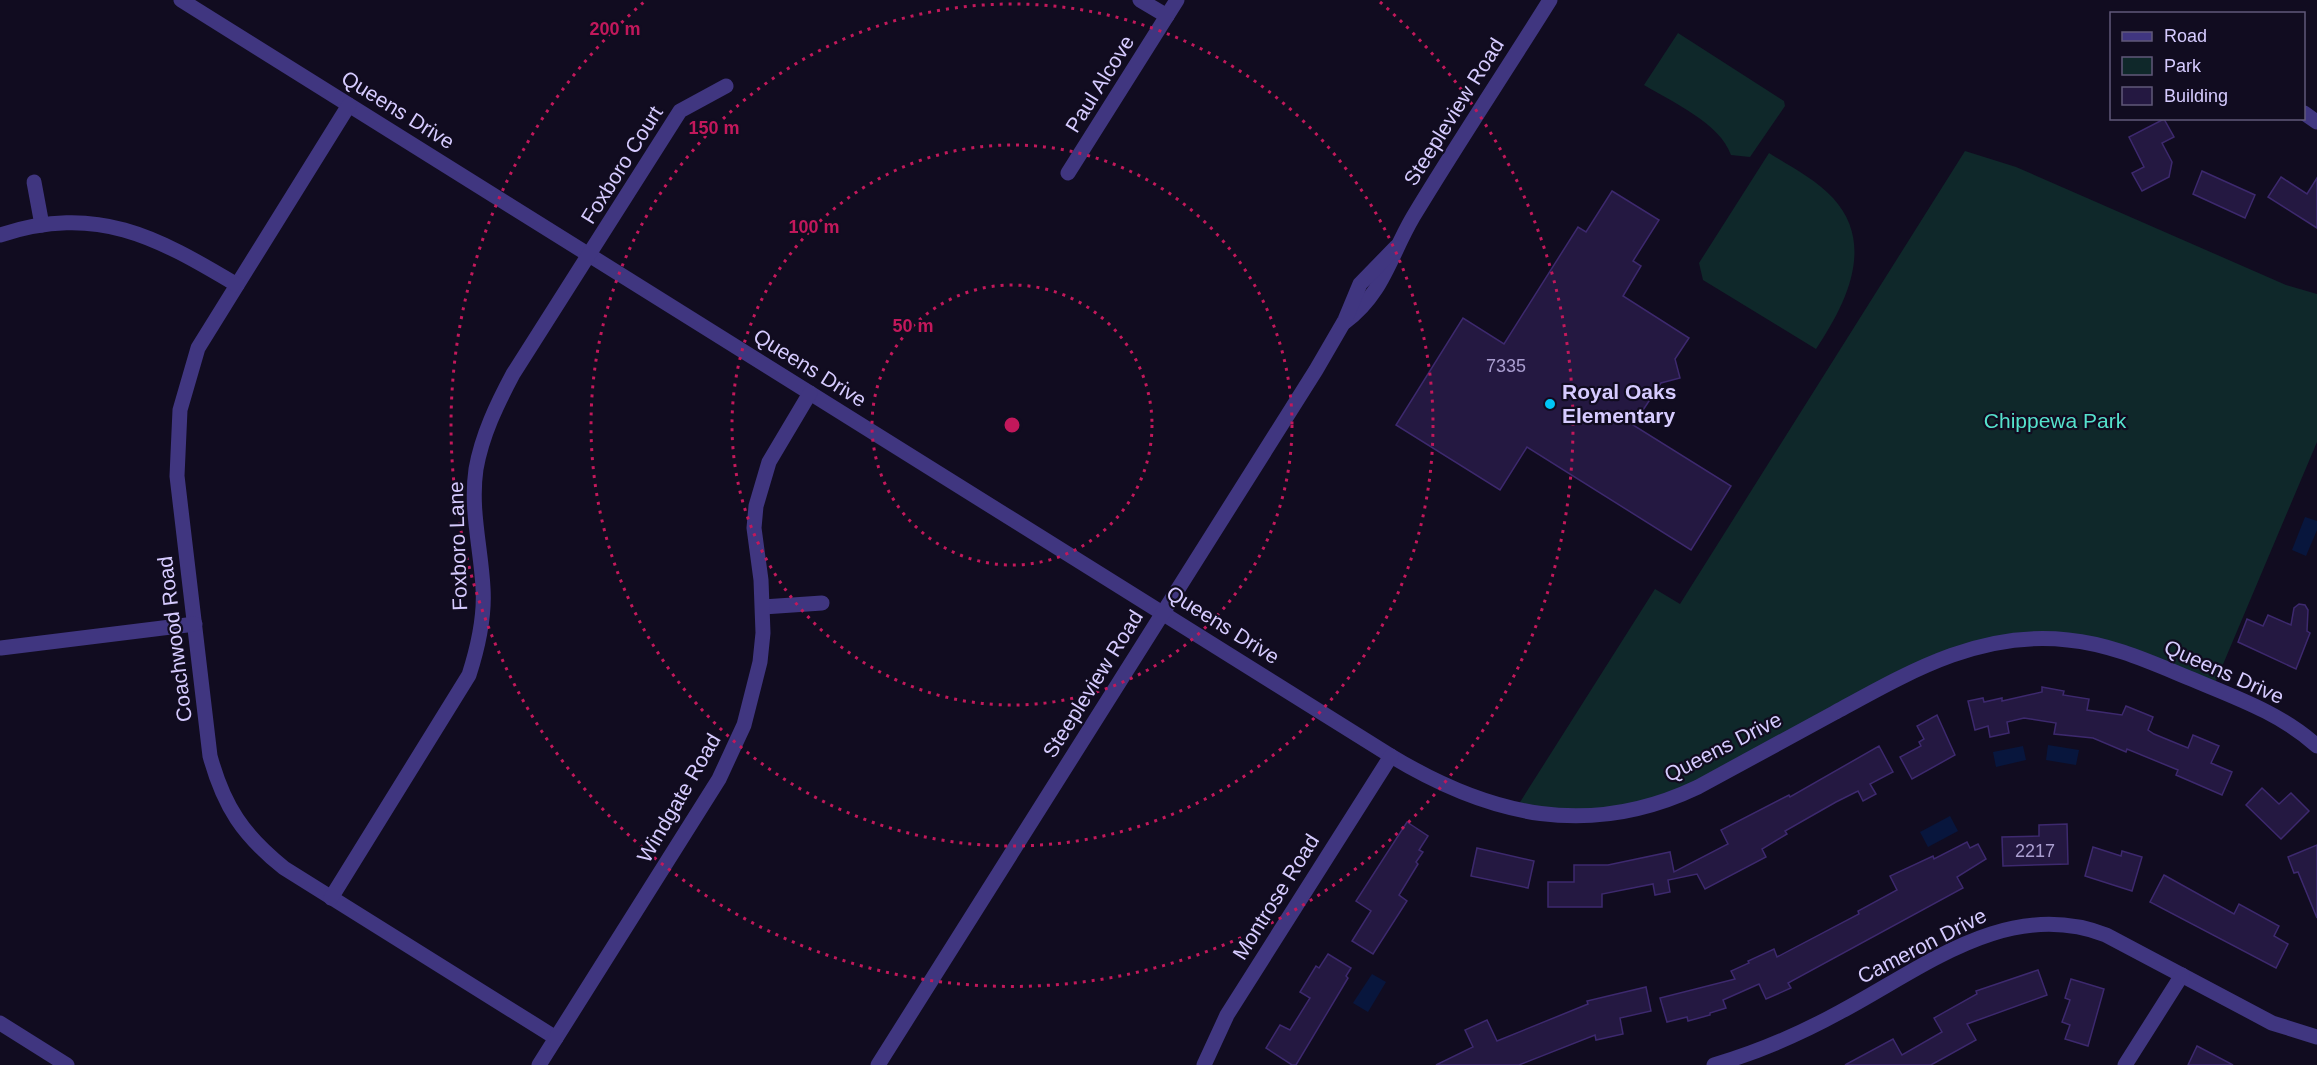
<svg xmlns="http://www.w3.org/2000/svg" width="2317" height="1065" font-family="Arial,sans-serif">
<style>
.green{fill:#0f282a}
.water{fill:#08163d}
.building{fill:#241841;stroke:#3d296e;stroke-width:1.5}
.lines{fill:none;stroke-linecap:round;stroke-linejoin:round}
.minor{stroke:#403680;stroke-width:15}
.ring{fill:none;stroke:#c2185b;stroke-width:3;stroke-dasharray:3 6}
.poi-dot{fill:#00c5f6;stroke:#110c20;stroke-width:2}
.labels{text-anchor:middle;stroke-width:4.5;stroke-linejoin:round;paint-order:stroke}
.number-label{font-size:18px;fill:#aa9ed0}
.street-label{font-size:21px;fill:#d6cbff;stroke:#110c20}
.poi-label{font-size:21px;font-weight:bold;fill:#d6cbff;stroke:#110c20;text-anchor:start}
.park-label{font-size:21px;fill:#55e1cc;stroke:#110c20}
.centre{fill:#c2185b;stroke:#110c20;stroke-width:3}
.ring-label{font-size:18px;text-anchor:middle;font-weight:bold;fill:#c2185b;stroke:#110c20;stroke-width:4.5;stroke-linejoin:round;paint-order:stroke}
</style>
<rect width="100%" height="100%" fill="#110c20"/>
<g class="green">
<path d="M 1678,33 L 1784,101 L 1785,106 L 1750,157 L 1731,155 C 1720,123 1672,102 1644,85 Z"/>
<polygon points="1965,151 2016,167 2286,285 2317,294 2317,442 2213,688 2097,644 1969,647 1698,787 1628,809 1515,810 1655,589 1680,604"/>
<path d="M 1769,153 C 1791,167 1815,179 1833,198 C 1876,245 1846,304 1816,349 L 1703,280 L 1699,263 Z"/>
</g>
<g class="water">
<polygon points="2305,517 2317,521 2317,530 2306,556 2292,550"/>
<polygon points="2048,745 2079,750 2076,765 2046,760"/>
<polygon points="2023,746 2026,760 1996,767 1993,752"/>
<polygon points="1950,816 1958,831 1928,847 1920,832"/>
<polygon points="1372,974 1386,982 1368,1012 1353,1003"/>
</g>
<g class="building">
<polygon points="2164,119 2174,137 2162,143 2172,162 2169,177 2142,191 2132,173 2144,167 2129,137"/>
<polygon points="2202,171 2255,195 2245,218 2193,194"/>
<polygon points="2281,177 2307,194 2317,178 2317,228 2268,197"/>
<polygon points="1612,191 1659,220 1633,261 1641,266 1623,296 1689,338 1675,359 1680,378 1661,383 1633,425 1731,486 1691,550 1527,447 1500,490 1396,425 1463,318 1504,344 1578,227 1586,232"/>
<polygon points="2299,604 2305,605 2308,610 2307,631 2310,633 2296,669 2238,642 2247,619 2263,626 2268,615 2291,625 2294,608"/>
<polygon points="2042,687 2064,691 2063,695 2089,699 2087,710 2122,715 2126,706 2153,717 2148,730 2154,734 2188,748 2193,735 2219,746 2211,763 2232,772 2222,795 2176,775 2178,770 2127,749 2126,752 2093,738 2054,734 2056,723 2024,718 2007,722 2009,733 1990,737 1988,726 1975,730 1968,701 1983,698 1984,702 2002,698 2002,701 2042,692"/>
<polygon points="1937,715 1955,755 1912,779 1900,757 1921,746 1919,742 1924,739 1917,726"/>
<polygon points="1879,746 1893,772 1870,784 1876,794 1863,801 1858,791 1836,802 1785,831 1787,834 1762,849 1766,857 1705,889 1697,874 1668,880 1670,892 1655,895 1653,884 1602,894 1602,907 1548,907 1548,882 1574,882 1574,865 1608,865 1670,852 1674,872 1728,844 1721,830 1789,795 1790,797"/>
<polygon points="2262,788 2279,804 2291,793 2309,811 2281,839 2246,805"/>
<polygon points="1407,822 1428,836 1419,850 1423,852 1416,862 1418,864 1399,895 1407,901 1373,954 1352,941 1371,911 1356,901"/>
<polygon points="2067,824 2068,864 2003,866 2002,837 2039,836 2039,825"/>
<polygon points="1967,842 1970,848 1978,844 1986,859 1957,877 1963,888 1788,983 1791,988 1766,999 1759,984 1723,1000 1726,1008 1710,1013 1710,1015 1688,1021 1687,1017 1667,1022 1660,998 1735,979 1731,971 1749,963 1748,961 1774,949 1777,957 1859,914 1858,911 1897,890 1890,876 1933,856 1934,859"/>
<polygon points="2317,845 2317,918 2298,872 2294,873 2288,857"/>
<polygon points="2093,847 2121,856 2122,851 2142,857 2132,891 2085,876"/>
<polygon points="1477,848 1534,861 1528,888 1471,876"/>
<polygon points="2164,875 2234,914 2239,904 2279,926 2274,936 2288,944 2276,968 2150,902"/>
<polygon points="1328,954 1351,968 1346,976 1348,978 1296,1065 1292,1065 1266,1048 1280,1025 1290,1030 1310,998 1300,992 1316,966 1319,968"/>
<polygon points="2038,970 2047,995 1967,1024 1976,1040 1931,1065 1845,1065 1893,1039 1902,1055 1942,1032 1934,1018 1977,994 1976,991"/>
<polygon points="2071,979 2104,989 2088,1046 2065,1039 2070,1025 2062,1022 2070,1000 2065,998"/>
<polygon points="1646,987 1651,1011 1620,1018 1623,1034 1596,1040 1595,1035 1519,1065 1436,1065 1473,1047 1465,1030 1487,1020 1497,1041 1588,1004 1587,1001"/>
<polygon points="2197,1046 2233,1065 2188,1065"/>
</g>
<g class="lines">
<g class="minor">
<path d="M 181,0 L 1391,756 C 1490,816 1589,839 1698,787 C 1744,762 1789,737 1834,713 C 1909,672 1980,630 2068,640 C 2111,644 2150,662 2189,678 C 2234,697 2281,713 2317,746"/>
<polyline points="1140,0 1167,16"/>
<path d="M 349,105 L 198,348 L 180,410 L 177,476 L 210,756 C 224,807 243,835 284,868 L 556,1038"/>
<polyline points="2304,113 2317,122"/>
<polyline points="1068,173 1177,0"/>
<polyline points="34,182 42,225"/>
<path d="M 0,235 C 97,204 155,236 237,285"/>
<path d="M 1345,322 C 1383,294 1390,256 1413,217 C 1457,144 1505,72 1550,0"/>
<polyline points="763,607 822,603"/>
<polyline points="1,648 195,624"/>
<path d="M 331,898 L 469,675 C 478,647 485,618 483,588 C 481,548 470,510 476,469 C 482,435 497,404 513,374 L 680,111 L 726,86"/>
<polyline points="0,1023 67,1065"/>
<polyline points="539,1065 719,779 744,725 760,662 763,633 761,580 754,528 756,506 769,462 810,393"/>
<polyline points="878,1065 1316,370 1345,320 1360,284 1396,247"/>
<polyline points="1204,1065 1227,1015 1391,756"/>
<path d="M 1714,1065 C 1758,1052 1800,1034 1840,1012 C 1923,968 2008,897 2106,935 L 2272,1023 L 2317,1037"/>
<polyline points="2125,1065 2182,975"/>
</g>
</g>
<g class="ring">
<circle cx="1012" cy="425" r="140"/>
<circle cx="1012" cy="425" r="280"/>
<circle cx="1012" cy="425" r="421"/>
<path d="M1380 2A561 561 0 1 1 644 2"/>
</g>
<circle class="poi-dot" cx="1550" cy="404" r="6"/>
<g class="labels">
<g class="number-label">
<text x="1506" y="372">7335</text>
<text x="2035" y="857">2217</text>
</g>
<g class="street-label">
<text transform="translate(1100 84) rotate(-58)" y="7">Paul Alcove</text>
<text transform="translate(398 110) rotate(32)" y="7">Queens Drive</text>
<text transform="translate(1454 112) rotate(-58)" y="7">Steepleview Road</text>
<text transform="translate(622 165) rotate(-58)" y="7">Foxboro Court</text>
<text transform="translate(810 368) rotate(32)" y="7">Queens Drive</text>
<text transform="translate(458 546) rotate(-92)" y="7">Foxboro Lane</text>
<text transform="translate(1223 625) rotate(32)" y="7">Queens Drive</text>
<text transform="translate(175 639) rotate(-97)" y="7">Coachwood Road</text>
<text transform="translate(2224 672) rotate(24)" y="7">Queens Drive</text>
<text transform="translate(1093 684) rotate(-58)" y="7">Steepleview Road</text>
<text transform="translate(1723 747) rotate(-27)" y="7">Queens Drive</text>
<text transform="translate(679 798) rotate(-60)" y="7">Windgate Road</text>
<text transform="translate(1276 897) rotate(-58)" y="7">Montrose Road</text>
<text transform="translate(1922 946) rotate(-27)" y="7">Cameron Drive</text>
</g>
<g class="poi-label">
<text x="1562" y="399">Royal Oaks<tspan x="1562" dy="24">Elementary</tspan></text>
</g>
<g class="park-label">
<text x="2055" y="428">Chippewa Park</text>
</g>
</g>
<circle cx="1012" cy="425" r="9" class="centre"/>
<g class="ring-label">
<text x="615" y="35">200 m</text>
<text x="714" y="134">150 m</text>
<text x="814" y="233">100 m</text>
<text x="913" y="332">50 m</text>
</g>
<rect x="2110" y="12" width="195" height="108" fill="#110c20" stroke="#605879" stroke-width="1.5"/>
<rect x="2122" y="32" width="30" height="9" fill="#403680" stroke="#605879" stroke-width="1.5"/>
<text x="2164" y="42" font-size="18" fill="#d6cbff">Road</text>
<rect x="2122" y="57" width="30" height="18" fill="#0f282a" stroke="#605879" stroke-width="1.5"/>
<text x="2164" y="72" font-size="18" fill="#d6cbff">Park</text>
<rect x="2122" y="87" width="30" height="18" fill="#241841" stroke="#605879" stroke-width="1.5"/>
<text x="2164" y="102" font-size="18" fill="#d6cbff">Building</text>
</svg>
